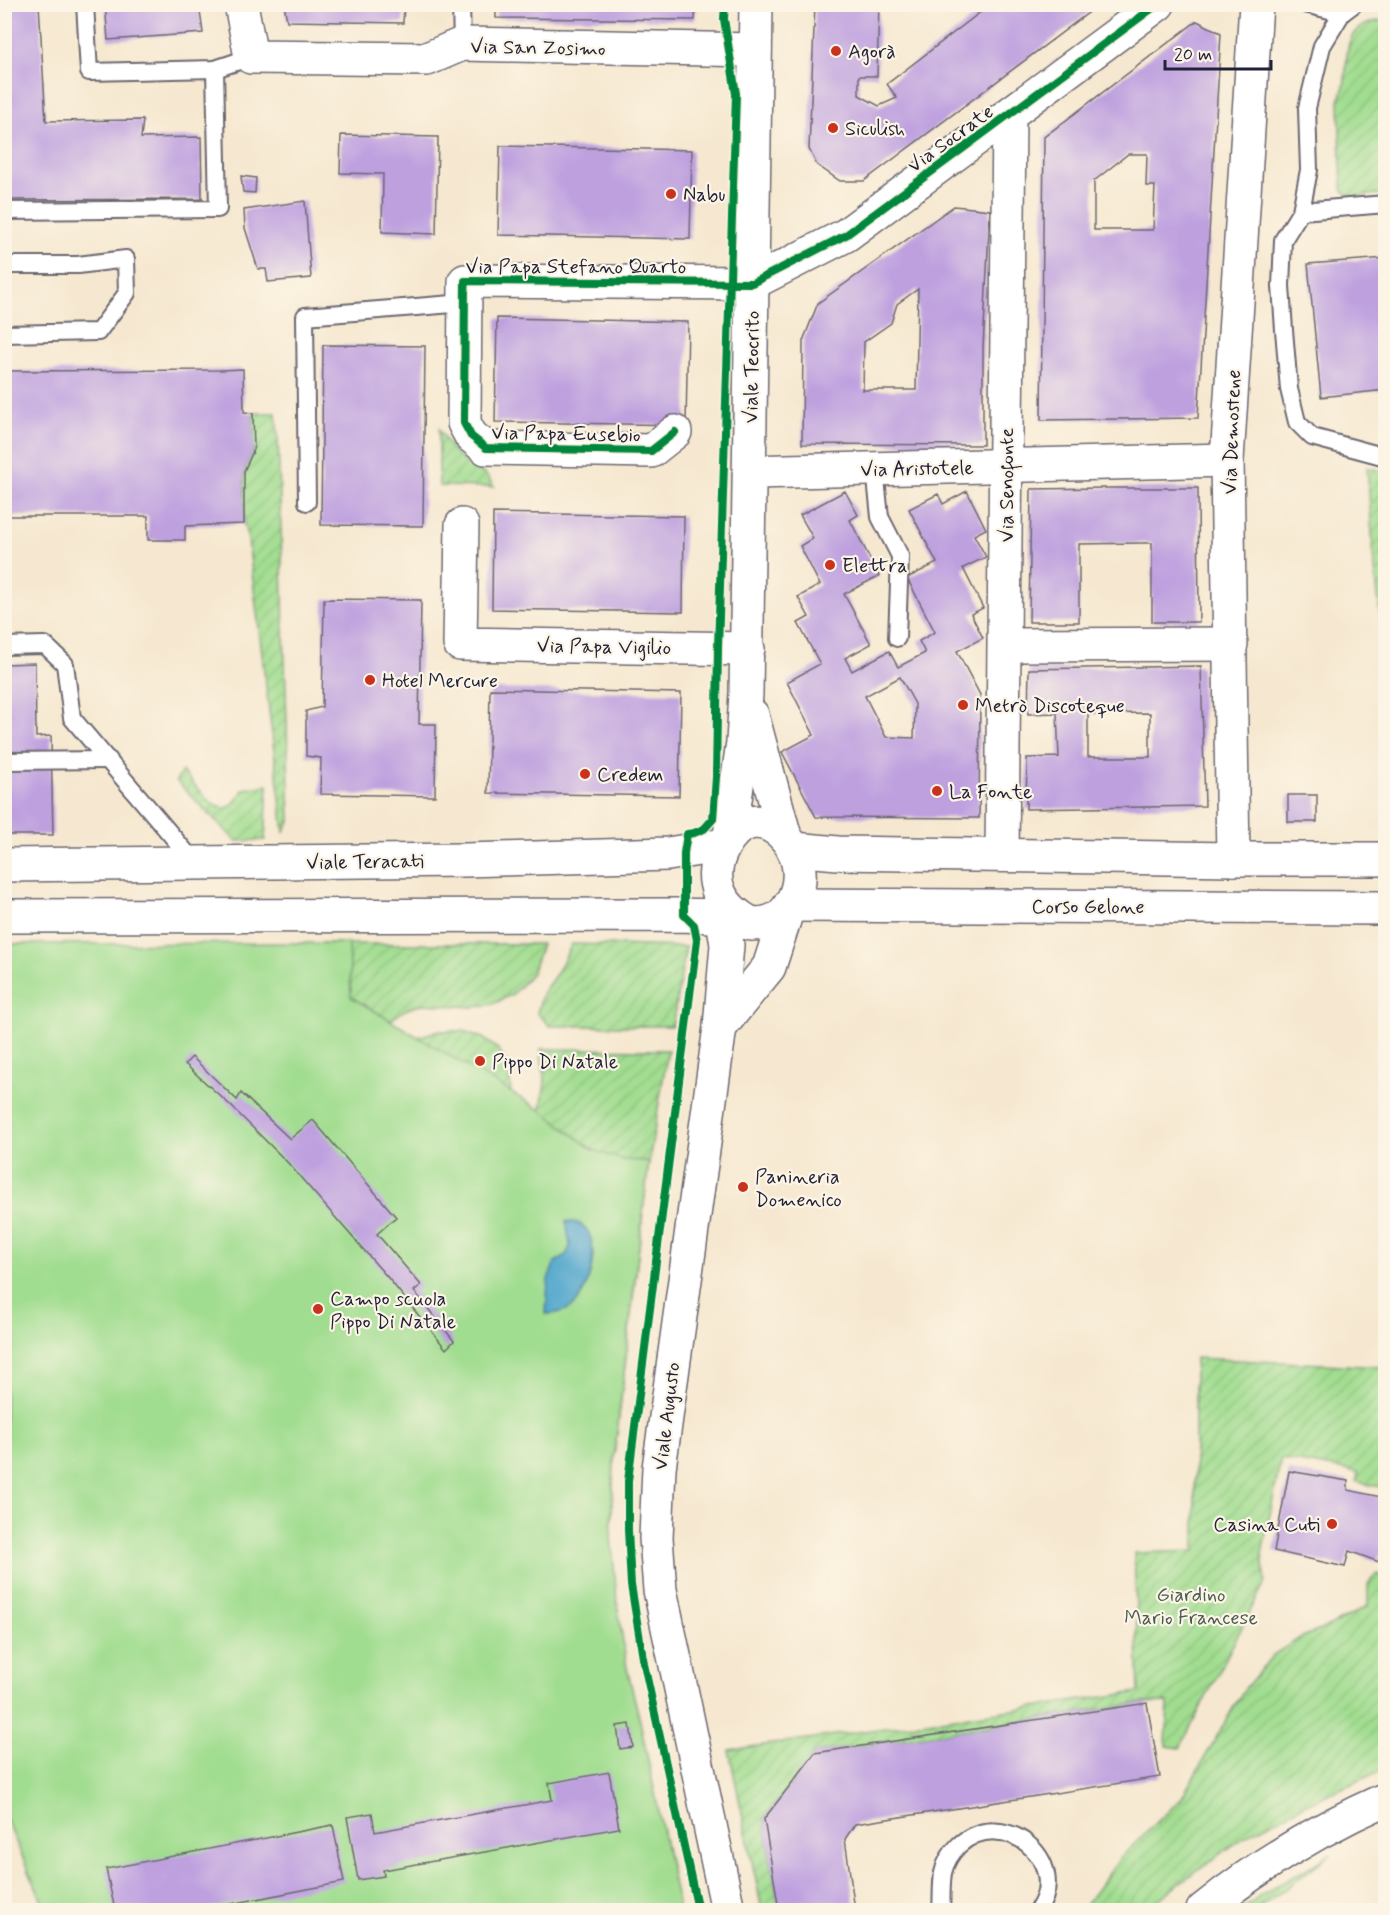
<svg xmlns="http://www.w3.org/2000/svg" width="1390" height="1915" font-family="Mynerve,sans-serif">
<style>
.garden{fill:url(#garden-furrows);stroke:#628066;stroke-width:1.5}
.pitch{fill:#a1dd90;stroke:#628066;stroke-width:1.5}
.water{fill:#4fa6cc;stroke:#386484;stroke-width:1.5}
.building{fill:#bea0df;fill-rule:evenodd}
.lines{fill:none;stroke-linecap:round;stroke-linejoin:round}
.service-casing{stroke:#6c676f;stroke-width:20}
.minor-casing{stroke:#6c676f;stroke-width:36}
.secondary-casing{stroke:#6c676f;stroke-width:36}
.primary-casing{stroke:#6c676f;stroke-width:36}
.service{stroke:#fff;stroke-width:16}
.minor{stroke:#fff;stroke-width:33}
.secondary{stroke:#fff;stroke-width:33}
.primary{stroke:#fff;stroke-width:33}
.cycleway-casing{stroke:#fcf5e5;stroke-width:11}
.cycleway{stroke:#00873e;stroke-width:8}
.poi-dot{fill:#c8321e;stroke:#fcf5e5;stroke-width:2}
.labels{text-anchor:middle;stroke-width:4.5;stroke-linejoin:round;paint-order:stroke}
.street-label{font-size:20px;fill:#22223b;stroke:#fcf5e5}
.poi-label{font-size:20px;fill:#22223b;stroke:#fcf5e5;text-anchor:start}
.park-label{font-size:20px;fill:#485a54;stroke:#fcf5e5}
</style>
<defs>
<pattern id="garden-furrows" width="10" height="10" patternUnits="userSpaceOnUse" patternTransform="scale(1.5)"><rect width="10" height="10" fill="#a1dd90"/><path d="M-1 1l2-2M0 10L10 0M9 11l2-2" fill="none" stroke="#8abd7d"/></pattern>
</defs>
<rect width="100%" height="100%" fill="#fcf5e5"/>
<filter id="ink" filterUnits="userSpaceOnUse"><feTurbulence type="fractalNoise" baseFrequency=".0167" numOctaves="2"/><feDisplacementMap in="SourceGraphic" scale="12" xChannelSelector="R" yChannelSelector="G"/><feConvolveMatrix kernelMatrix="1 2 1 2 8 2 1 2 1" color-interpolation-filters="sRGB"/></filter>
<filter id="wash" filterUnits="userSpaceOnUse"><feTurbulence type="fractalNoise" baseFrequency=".008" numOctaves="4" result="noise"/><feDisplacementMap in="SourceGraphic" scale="24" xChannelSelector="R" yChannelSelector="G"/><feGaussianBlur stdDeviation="1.35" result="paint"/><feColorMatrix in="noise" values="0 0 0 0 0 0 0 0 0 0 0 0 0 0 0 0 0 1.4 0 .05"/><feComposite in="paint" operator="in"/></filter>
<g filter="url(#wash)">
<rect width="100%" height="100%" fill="#f6e8d0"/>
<g class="garden">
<path d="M 1385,20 L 1385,193 L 1352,197 L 1344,192 L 1342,189 L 1339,101 C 1356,65 1330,26 1385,20 Z"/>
<polygon points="253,413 276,413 278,436 290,822 284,832 248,540 244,524 244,471 254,449"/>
<path d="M 439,429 C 447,443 456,457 470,466 C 485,475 484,470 494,487 L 439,486 Z"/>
<polygon points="1367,467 1385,472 1385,663 1373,549"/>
<path d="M 182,771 C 191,780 214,814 229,807 C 235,804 240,794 244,789 L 268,785 L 265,840 L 236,841 L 176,781 Z"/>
<polygon points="4,944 542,944 532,973 513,994 493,1004 473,1007 423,1004 407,1009 391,1020"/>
<polygon points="572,944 686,947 672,1026 550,1026 537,1013 543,992 557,973"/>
<polygon points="438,1031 464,1031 483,1038 499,1050 509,1068 511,1092 407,1099 417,1037"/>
<polygon points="541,1049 668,1050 649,1161 614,1458 611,1538 541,1110 545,1081"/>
<polygon points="1195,1358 1385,1367 1385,1488 1357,1482 1358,1472 1281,1459 1262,1554 1265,1582 1180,1748 1166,1746 1168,1702 1140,1703 815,1753 764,1819 779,1910 762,1910 729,1750 1139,1692 1134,1553 1195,1551"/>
<polygon points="1376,1574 1385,1576 1385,1769 1306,1804 1252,1832 1189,1876 1145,1910 1082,1910 1121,1857 1181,1799 1243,1691 1273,1655 1300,1638 1330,1626 1368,1606 1368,1584"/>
<polygon points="1331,1854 1257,1910 1242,1910 1260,1896"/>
</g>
<polygon class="pitch" points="349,943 351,997 541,1110 593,1150 624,1160 649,1161 614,1458 611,1538 618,1609 627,1668 640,1721 679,1910 46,1910 5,1817 5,944"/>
<path class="water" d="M 566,1221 C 570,1222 577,1222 580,1224 C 604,1237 590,1292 573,1306 C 565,1312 556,1314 546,1314 L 548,1279 L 555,1262 L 566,1255 L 570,1246 Z"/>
<g id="blocks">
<g class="building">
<polygon points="4,4 39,4 46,121 143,120 141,138 201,137 202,199 4,200"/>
<polygon points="105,4 199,4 203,33 108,40"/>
<polygon points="284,4 404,4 403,23 287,21"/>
<polygon points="496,4 696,4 695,20 496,18"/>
<polygon points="815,4 879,4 877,76 859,76 859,95 879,106 897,98 887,84 991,4 1100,4 864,181 840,181 817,165 809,149"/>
<path d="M 1197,21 L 1221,33 L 1198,418 L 1041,420 L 1044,137 ZM 1128,154 L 1147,154 L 1146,186 L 1155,186 L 1153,230 L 1094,230 L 1094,181 Z"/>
<polygon points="341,135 438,137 436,234 382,232 383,174 340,173"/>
<polygon points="500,146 692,150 690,239 498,235"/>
<polygon points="241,176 256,178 255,193 243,192"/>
<polygon points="305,201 311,278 268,282 266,269 258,269 245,228 244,210"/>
<path d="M 954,206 L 990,210 L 983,348 L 983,445 L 802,444 L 803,341 L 818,303 ZM 918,289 L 916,390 L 863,390 L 864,342 L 891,323 L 897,304 Z"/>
<polygon points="1386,258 1386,339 1383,339 1386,390 1321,397 1308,264"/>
<polygon points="497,318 688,322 686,425 495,422"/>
<polygon points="323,345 425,346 423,526 321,525"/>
<polygon points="243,369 244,412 253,413 254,449 244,471 244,524 185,526 185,540 148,540 148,516 4,516 4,371 220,370"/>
<polygon points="1105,488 1198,488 1199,622 1152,622 1152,543 1141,543 1079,544 1079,622 1029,622 1031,489"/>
<path d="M 845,491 L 858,515 L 850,520 L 879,576 L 844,594 L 871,644 L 845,658 L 852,671 L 889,651 L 898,667 L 925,653 L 919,641 L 935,632 L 907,578 L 937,563 L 909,509 L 938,494 L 943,504 L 967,491 L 986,529 L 974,535 L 986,557 L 963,568 L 983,608 L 971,614 L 983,638 L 957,651 L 980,695 L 979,818 L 816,817 L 782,752 L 814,735 L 787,682 L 820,664 L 798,623 L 809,617 L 798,597 L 820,585 L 800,546 L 813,538 L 800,515 ZM 900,677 L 915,704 L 914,738 L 886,737 L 865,696 Z"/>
<polygon points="493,513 684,516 683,612 492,609"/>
<polygon points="324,599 421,600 419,724 436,724 435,796 320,794 321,758 306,756 306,711 322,707"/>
<polygon points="35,663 36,737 51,736 53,835 4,835 4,664"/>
<path d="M 1201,666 L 1205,806 L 1026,809 L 1027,758 L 1059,757 L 1057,713 L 1028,714 L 1029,669 ZM 1150,713 L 1150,757 L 1088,757 L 1088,714 Z"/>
<polygon points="490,689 681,693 679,796 488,793"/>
<rect x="1288" y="795" width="29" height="27"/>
<polygon points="192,1057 237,1100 241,1093 290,1139 313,1120 396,1217 377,1234 421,1285 414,1291 454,1341 446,1349 389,1279 288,1163 230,1105 185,1064"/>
<polygon points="1289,1471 1348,1481 1348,1490 1386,1498 1386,1555 1380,1553 1379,1562 1349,1551 1345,1567 1274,1551"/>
<polygon points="1147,1703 1160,1777 855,1824 845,1839 855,1910 779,1910 764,1819 815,1753"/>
<polygon points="630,1724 633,1747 620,1749 617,1726"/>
<polygon points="609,1772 619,1828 383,1870 384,1876 358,1880 347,1817 372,1813 375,1832 552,1800 549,1783"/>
<polygon points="333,1825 344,1882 200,1910 115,1910 106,1869"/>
</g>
</g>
</g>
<g filter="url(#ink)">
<use href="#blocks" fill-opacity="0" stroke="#6c676f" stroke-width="1.5"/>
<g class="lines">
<defs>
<g id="service">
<polyline points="85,4 89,72 215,69 251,57"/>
<polyline points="461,4 462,44"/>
<polyline points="1305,4 1342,13"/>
<polyline points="1354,4 1342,13 1322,46 1307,108 1309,170 1301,211 1283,240 1281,286 1284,330 1289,389 1297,422 1312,437 1386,457"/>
<polyline points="4,211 218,209 215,69"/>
<polyline points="1301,211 1386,204"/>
<polyline points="4,265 78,265 126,259 127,293 98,332 4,334"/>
<polyline points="875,469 880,517 900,556 897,638"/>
<polyline points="307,502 305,316 465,303"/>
<polyline points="4,646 45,645 65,664 72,718 195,863"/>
<polyline points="4,761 109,760"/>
<path d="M 941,1910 C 942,1899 941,1885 943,1873 C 945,1863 952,1852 959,1845 C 1004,1805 1071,1861 1038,1910"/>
</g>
<g id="minor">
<polyline points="241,4 251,57 427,59 462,44 755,50"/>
<polyline points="675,432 651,451 486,448 471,436 464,423 465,281 752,283 846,235 1158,4"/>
<polyline points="750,472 1227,460"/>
<polyline points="462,525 460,644 748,649"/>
<polyline points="1005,645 1231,644"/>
<polyline points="1002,855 1009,115"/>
<polyline points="1233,859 1227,460 1256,4"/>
<polyline points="719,893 727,945 720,1027 659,1468 656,1538 660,1590 728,1910"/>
<polyline points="720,1027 769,967 787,911"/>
</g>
<g id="secondary">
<polyline points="752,715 785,837"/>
<polyline points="730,836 743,742 746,693 756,4"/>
<path d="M 1203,1910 C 1259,1865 1320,1828 1386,1799"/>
</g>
<g id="primary">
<polyline points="794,849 838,853 1233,859 1386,859"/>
<polyline points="4,865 465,860 668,854 724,845"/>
<polyline points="790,905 1386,908"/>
<path d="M 4,916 L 684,915 C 697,916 711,915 725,917 C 738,920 751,926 765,923 C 778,921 786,913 792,902 C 821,850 755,787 724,846 C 705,880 720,908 752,924"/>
</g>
</defs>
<use href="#service" class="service-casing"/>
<use href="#minor" class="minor-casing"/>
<use href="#secondary" class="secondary-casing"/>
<use href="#primary" class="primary-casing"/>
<use href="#service" class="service"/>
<use href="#minor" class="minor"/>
<use href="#secondary" class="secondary"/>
<use href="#primary" class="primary"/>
<defs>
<g id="cycleway">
<polyline points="675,432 651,451 486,448 471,436 464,423 465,281 752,283 846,235 1158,4"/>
<polyline points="698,1910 644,1664 631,1585 628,1530 628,1481 697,940 694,925 684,915 684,853 687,834 694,833 704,829 713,819 716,777 718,648 736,94 724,19 725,4"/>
</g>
</defs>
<use href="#cycleway" class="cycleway-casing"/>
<use href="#cycleway" class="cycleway"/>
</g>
</g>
<g class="poi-dot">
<circle cx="836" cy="51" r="6"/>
<circle cx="833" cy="128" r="6"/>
<circle cx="671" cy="194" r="6"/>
<circle cx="830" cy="565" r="6"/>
<circle cx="370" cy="680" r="6"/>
<circle cx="963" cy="705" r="6"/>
<circle cx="585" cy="774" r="6"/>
<circle cx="937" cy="791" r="6"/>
<circle cx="480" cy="1061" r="6"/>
<circle cx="743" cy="1187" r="6"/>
<circle cx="318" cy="1309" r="6"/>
<circle cx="1332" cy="1524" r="6"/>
</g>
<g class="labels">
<g class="street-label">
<text transform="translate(538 47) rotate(1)" y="7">Via San Zosimo</text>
<text transform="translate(950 138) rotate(-36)" y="7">Via Socrate</text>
<text x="576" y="273">Via Papa Stefano Quarto</text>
<text transform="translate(751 367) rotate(-89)" y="7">Viale Teocrito</text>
<text transform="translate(1231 432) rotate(-88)" y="7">Via Demostene</text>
<text transform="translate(566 433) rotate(1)" y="7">Via Papa Eusebio</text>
<text transform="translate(917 468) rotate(-1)" y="7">Via Aristotele</text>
<text transform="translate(1006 485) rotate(-90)" y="7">Via Senofonte</text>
<text transform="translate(604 646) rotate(1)" y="7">Via Papa Vigilio</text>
<text transform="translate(365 861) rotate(-1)" y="7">Viale Teracati</text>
<text x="1088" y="913">Corso Gelone</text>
<text transform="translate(666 1416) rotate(-83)" y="7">Viale Augusto</text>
</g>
<g class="poi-label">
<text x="848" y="58">Agorà</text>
<text x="845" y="135">Siculish</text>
<text x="683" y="201">Nabu</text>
<text x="842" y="572">Elettra</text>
<text x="382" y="687">Hotel Mercure</text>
<text x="975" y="712">Metrò Discoteque</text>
<text x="597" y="781">Credem</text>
<text x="949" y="798">La Fonte</text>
<text x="492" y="1068">Pippo Di Natale</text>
<text x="755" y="1183">Panineria<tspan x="755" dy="23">Domenico</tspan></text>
<text x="330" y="1305">Campo scuola<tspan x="330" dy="23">Pippo Di Natale</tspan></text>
<text x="1320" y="1531" text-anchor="end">Casina Cuti</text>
</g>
<g class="park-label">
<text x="1191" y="1601">Giardino<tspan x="1191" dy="23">Mario Francese</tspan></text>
</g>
</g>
<rect width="1390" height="1915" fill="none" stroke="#fcf5e5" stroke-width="24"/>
<path d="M1165 60v9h106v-9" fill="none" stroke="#22223b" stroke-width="3"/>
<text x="1174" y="60" font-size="18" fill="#22223b" stroke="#fcf5e5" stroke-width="4.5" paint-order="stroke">20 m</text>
</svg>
